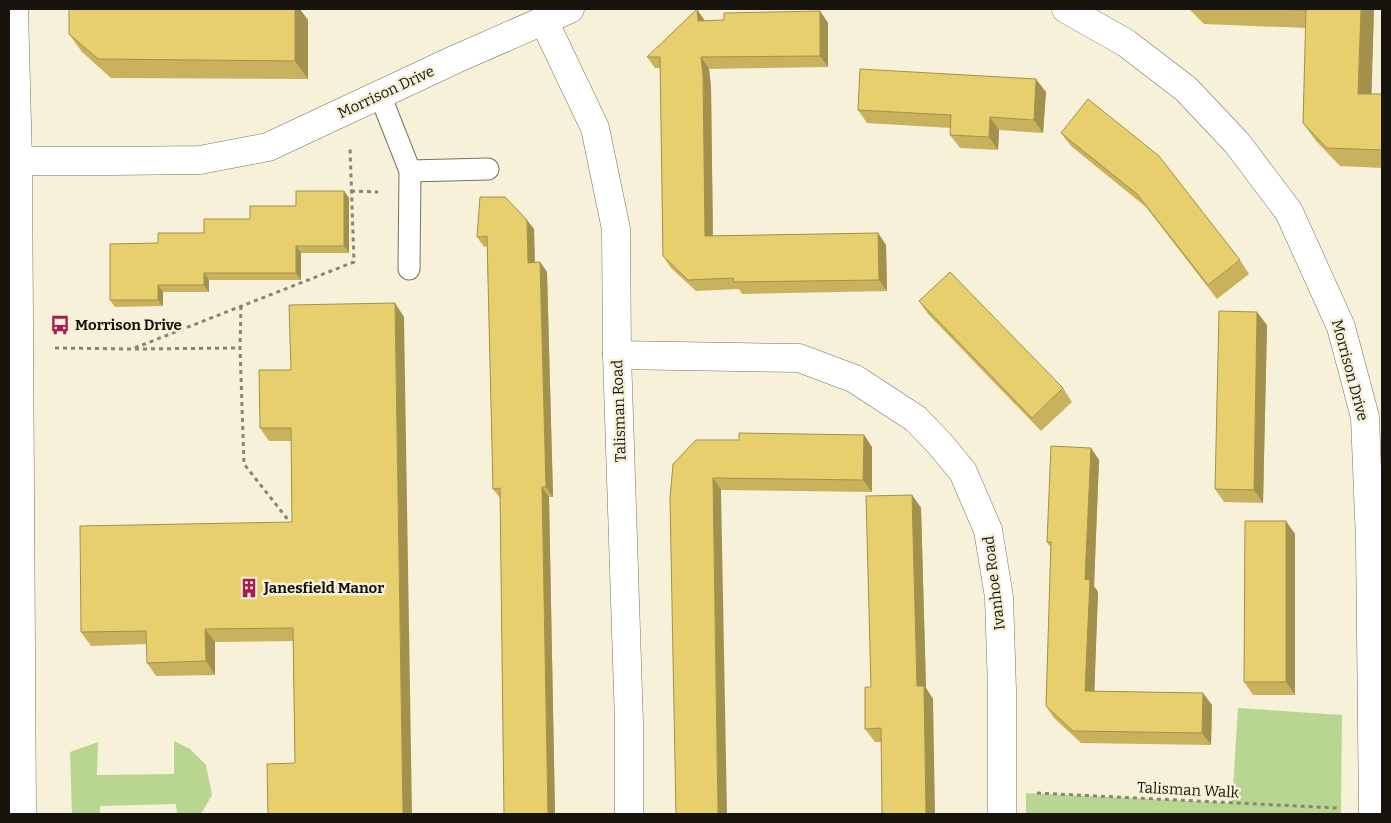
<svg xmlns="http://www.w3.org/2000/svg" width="1391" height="823" font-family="Bitter,serif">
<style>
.green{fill:#b9d691}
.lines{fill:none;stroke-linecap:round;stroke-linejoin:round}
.lane-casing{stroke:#79735e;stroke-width:23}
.street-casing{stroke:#79735e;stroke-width:29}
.secondary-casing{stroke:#79735e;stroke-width:29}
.path{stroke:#898574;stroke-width:3;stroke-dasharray:4 4;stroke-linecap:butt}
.lane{stroke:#fff;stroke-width:21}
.street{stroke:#fff;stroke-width:28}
.secondary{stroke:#fff;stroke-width:28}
.wall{fill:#c8b25e}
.shaded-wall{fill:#a2914c}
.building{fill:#e8cf6d;stroke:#a2914c}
.labels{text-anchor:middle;stroke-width:5;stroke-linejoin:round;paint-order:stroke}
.street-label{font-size:15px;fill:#16140c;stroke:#f7f1d9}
.poi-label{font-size:15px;font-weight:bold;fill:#16140c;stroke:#f7f1d9;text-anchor:start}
</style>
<rect width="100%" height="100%" fill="#f7f1d9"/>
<g class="green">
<polygon points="1238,708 1342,715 1341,814 1026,814 1026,793 1232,803"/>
<polygon points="174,741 190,749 206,765 212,795 201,814 177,814 176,804 100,806 100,814 72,814 70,752 98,742 97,775 174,774"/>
</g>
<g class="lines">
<defs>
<g id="lane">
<polyline points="380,95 410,171 409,269"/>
<polyline points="410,171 488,169"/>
</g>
<g id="street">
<polyline points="1066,9 1126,43 1186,89 1237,143 1289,212 1341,327 1365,417 1370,542 1373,814"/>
<polyline points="544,21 595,128 616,229 617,355 629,723 629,814"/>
<polyline points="18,161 111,161 200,160 268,147 456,59 570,9"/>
<polyline points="617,355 799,358 855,379 916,419 940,444 963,472 988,530 999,597 1002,690 1002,814"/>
</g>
<polyline id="secondary" points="14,9 18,161 22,814"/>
</defs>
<use href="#lane" class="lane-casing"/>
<use href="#street" class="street-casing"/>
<use href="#secondary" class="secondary-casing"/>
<g class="path">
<polyline points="351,191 378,192"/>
<polyline points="241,306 240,348 244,464 289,521 289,524"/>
<polyline points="55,348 132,349 354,262 350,148"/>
<polyline points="135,349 240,348"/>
<polyline points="1037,793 1338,808"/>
</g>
<use href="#lane" class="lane"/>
<use href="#street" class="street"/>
<use href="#secondary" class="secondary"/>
</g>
<g class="wall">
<polygon points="1189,9 1374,9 1371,94 1382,94 1382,168 1340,166 1316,141 1303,123 1306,28 1204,24"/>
<polygon points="820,11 828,23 828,67 709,69 711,87 713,236 878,233 886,245 887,291 742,294 739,289 696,291 671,268 663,256 660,68 655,68 647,57 705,21 724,20"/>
<polygon points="308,20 308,79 111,78 82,52 69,34"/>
<polygon points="1046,92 1043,133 999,130 998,150 960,148 950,135 951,128 867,123 858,110"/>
<polygon points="1061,133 1240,260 1249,274 1217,299 1146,207 1071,146"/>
<polygon points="344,191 349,198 349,253 301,253 301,280 209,280 209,292 163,292 163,306 115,307 110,300 158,243 204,233"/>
<polygon points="534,229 535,263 540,262 547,272 553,497 549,497 555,814 504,814 500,498 493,489 487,246 484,247 477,237"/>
<polygon points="919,301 1063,388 1072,402 1041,431 928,314"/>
<polygon points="404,317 295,763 293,641 215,642 215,675 156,676 147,663 147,644 91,646 81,632 292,522 291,441 269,441 260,428 291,370"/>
<polygon points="1267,325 1263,503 1224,502 1215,489"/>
<polygon points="864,435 872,447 872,492 721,490 670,498 739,440"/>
<polygon points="1091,448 1099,460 1094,586 1098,592 1094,691 1212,705 1211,745 1081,743 1054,718 1046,706 1051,548 1047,542"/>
<polygon points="912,495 921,508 926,688 933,699 882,742 875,742 865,729 871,687"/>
<polygon points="1295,534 1295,695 1253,695 1244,682"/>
</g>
<g class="shaded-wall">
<polygon points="295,9 300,9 308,20 308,79 295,61"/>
<polygon points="697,9 705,21 698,21"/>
<polygon points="1361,9 1374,9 1371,112 1358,94"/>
<polygon points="820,11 828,23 828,67 820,56"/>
<polygon points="701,57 709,69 711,87 713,248 705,236"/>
<polygon points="1036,79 1046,92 1043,133 1034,120"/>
<polygon points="990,117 999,130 998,150 989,137"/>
<polygon points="344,191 349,198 349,253 344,246"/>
<polygon points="527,220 534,229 535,273 528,263"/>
<polygon points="878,233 886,245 887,291 879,280"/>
<polygon points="296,246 301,253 301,280 296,273"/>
<polygon points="540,262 547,272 553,497 546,487"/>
<polygon points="204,273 209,280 209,292 204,285"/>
<polygon points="158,285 163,292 163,306 158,300"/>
<polygon points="395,303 404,317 412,814 403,814"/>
<polygon points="1257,312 1267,325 1263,503 1254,490"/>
<polygon points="864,435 872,447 872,492 863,480"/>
<polygon points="1091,448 1099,460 1094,586 1098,592 1094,703 1085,691 1085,579"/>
<polygon points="713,478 721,490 727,814 718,814"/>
<polygon points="542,487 549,497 555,814 548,814"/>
<polygon points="912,495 921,508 926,688 933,699 935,814 926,814 917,686"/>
<polygon points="1286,521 1295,534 1295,695 1286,682"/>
<polygon points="205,629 215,642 215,675 206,661"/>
<polygon points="1203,693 1212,705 1211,745 1202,733"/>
</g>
<g class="building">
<polygon points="69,9 295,9 295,61 98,59 69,34"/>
<polygon points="697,9 698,21 724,20 724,13 820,11 820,56 701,57 703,75 705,236 878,233 879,280 734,282 733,278 688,280 663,256 660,57 647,57"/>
<polygon points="1274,9 1361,9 1358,94 1382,94 1382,150 1327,148 1303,123 1306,10"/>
<polygon points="860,69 1036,79 1034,120 990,117 989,137 950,135 951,115 858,110"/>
<polygon points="1088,99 1159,156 1240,260 1208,285 1137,194 1061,133"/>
<polygon points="296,191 344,191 344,246 296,246 296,273 204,273 204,285 158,285 158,300 110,300 110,244 158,243 158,233 204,233 204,219 250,219 250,206 296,206"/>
<polygon points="480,197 505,197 527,220 528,263 540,262 546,487 542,487 548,814 504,814 500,488 493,489 487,236 477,237"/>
<polygon points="950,272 1063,388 1032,418 919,301"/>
<polygon points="395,303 403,814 268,814 267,764 295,763 293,628 205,629 206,661 147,663 146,631 81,632 80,526 292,522 291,428 260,428 259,370 291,370 289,305"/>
<polygon points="1219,311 1257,312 1254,490 1215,489"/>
<polygon points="739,433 864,435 863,480 713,478 718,814 676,814 670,498 673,464 696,440 739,440"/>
<polygon points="1051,446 1091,448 1085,579 1090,580 1085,691 1203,693 1202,733 1073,731 1046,706 1051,542 1047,542"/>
<polygon points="912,495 917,686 924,686 926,814 882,814 881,728 865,729 865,687 871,687 866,496"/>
<polygon points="1245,521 1286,521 1286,682 1244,682"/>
</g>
<defs>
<symbol id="bus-bare" viewBox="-9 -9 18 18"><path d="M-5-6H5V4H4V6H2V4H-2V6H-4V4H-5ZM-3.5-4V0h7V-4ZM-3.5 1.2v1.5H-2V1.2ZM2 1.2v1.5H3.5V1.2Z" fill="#aa1952" stroke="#f7f1d9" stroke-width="2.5" paint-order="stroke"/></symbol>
<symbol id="building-bare" viewBox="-9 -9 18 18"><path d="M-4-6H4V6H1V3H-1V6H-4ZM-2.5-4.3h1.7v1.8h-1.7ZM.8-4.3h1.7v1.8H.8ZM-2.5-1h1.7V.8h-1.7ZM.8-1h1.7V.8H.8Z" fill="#aa1952" stroke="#f7f1d9" stroke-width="2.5" paint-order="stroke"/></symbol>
</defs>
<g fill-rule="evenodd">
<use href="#bus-bare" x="46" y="311" width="28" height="28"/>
<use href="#building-bare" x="235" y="574" width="28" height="28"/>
</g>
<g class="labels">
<g class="street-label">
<text transform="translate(386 92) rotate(-25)" y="5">Morrison Drive</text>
<text transform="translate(1350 370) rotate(75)" y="5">Morrison Drive</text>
<text transform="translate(619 411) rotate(-92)" y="5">Talisman Road</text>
<text transform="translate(994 583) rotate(-97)" y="5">Ivanhoe Road</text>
<text transform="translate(1188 790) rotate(3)" y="5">Talisman Walk</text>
</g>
<g class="poi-label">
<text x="75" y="330">Morrison Drive</text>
<text x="264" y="593">Janesfield Manor</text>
</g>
</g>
<rect width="1391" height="823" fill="none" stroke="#16140c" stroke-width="20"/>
</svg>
